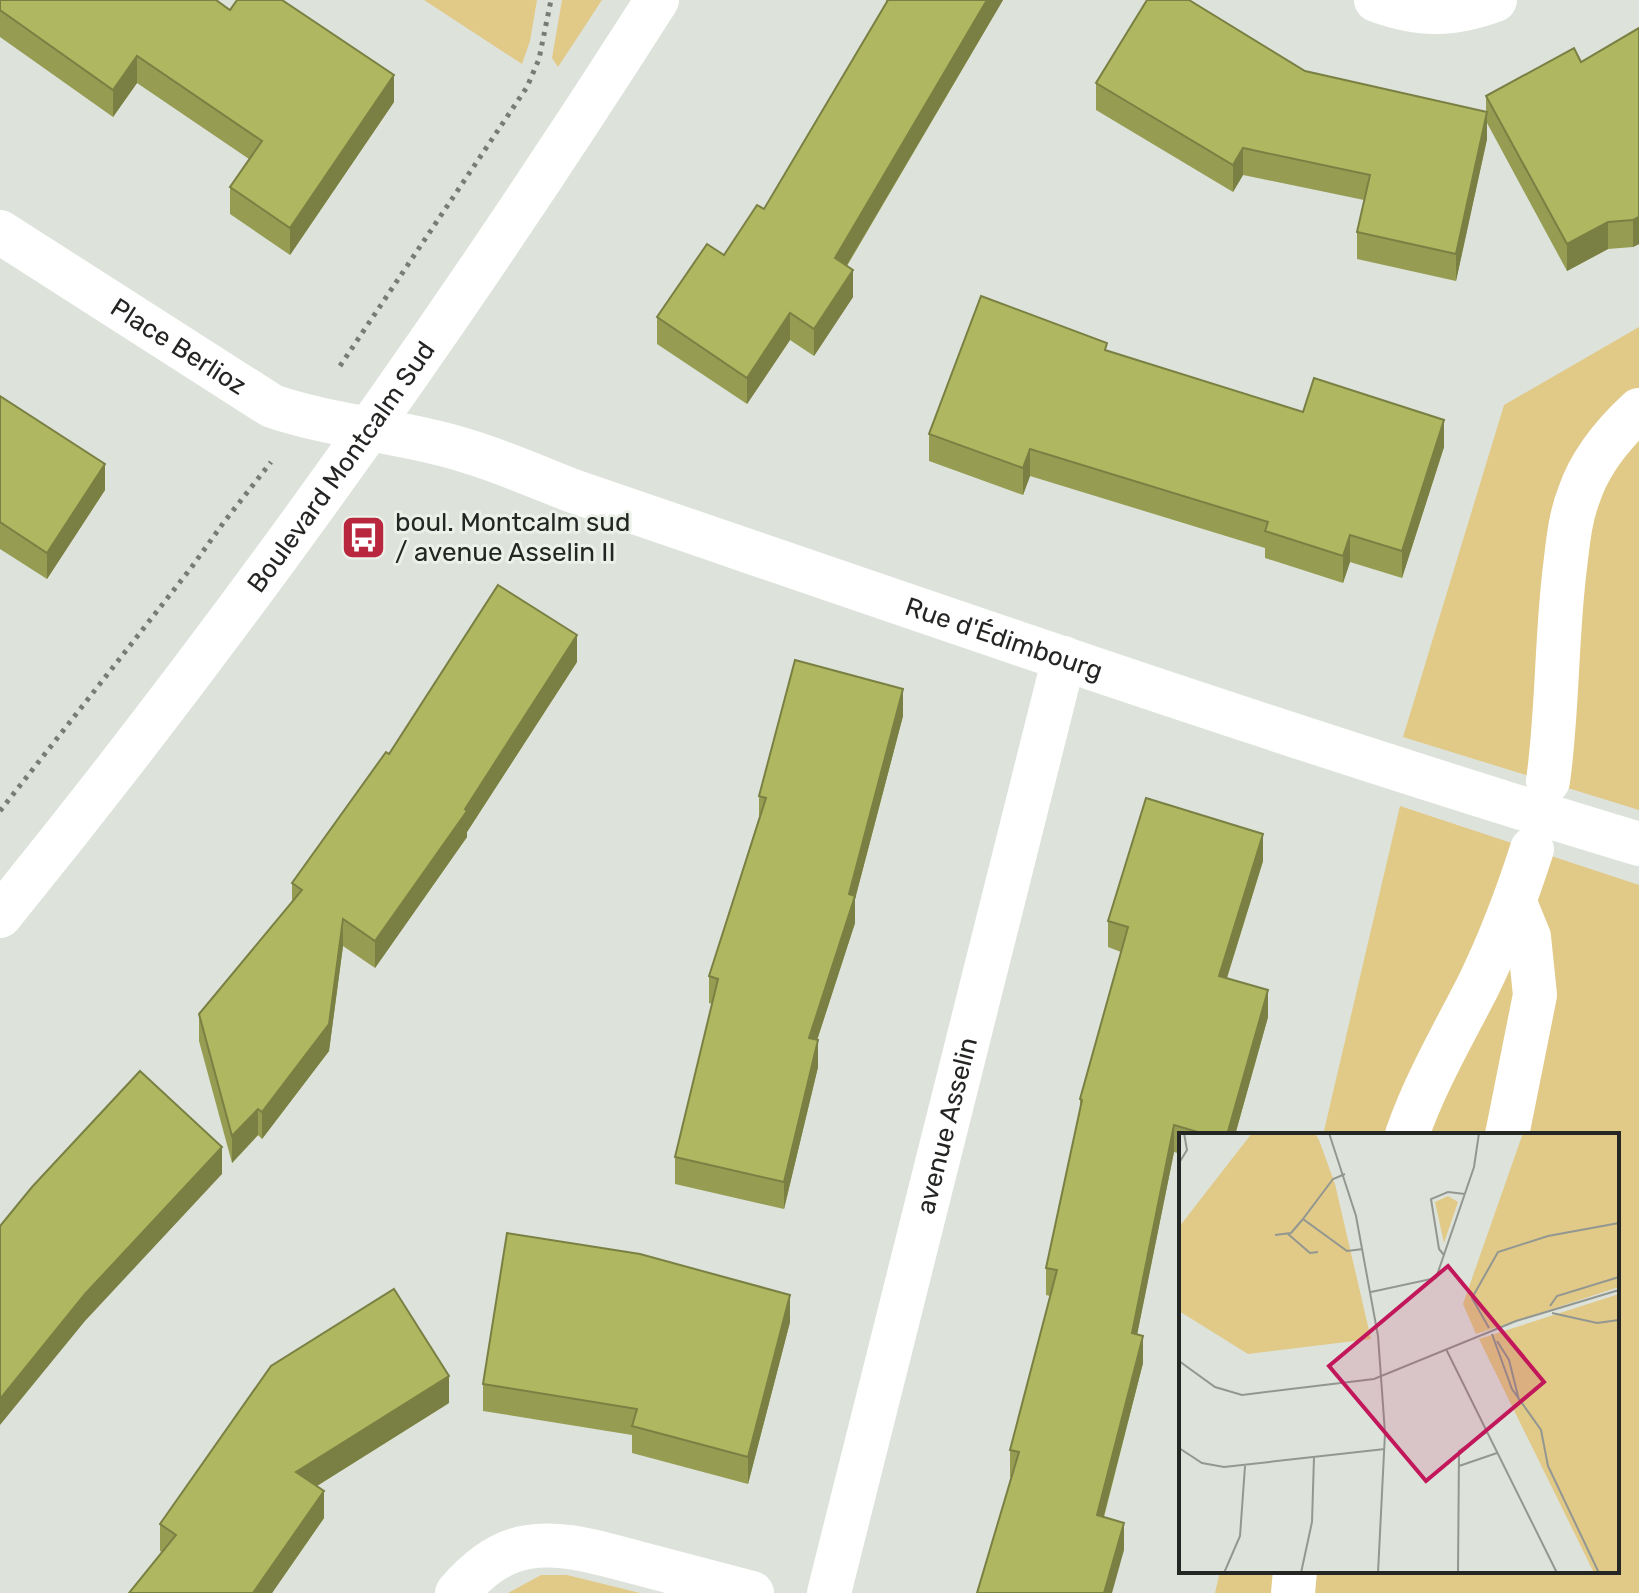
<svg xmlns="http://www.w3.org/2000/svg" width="1639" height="1593" font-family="Rubik,sans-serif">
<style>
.green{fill:#e1c988}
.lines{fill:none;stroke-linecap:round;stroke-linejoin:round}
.path{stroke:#787c77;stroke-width:5;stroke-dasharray:4 6;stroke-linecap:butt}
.minor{stroke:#fff;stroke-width:44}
.wall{fill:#969d53}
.shaded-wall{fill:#7a8043}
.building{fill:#afb760;stroke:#7a8043;stroke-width:2}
.labels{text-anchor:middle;stroke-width:6;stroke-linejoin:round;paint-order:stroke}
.street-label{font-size:26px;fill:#242623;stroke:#ebf1e8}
.poi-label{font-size:26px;fill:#242623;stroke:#ebf1e8;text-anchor:start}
.inset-road{fill:none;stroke:#939791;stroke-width:2}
.view{fill:#c2185b;fill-opacity:0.15;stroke:#c2185b;stroke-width:4}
.inset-edge{fill:none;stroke:#242623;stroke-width:4}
</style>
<rect width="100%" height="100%" fill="#dde3db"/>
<g class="green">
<polygon points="424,0 537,0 530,41 522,64"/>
<polygon points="562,0 602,0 558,67 552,58"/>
<polygon points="1639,327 1639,810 1403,737 1504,405"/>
<polygon points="1400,806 1639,885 1639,1593 1215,1593 1220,1571 1617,1571 1617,1135 1323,1135"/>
<polygon points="541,1575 567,1575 640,1593 508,1593"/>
</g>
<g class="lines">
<g class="path">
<polyline points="340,366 527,87 539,59 551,0"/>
<polyline points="0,811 191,568 224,522 271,462"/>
</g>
<g class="minor">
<path d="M 1376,0 C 1420,16 1451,16 1495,0"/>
<path id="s1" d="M 0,232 L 272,406 C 325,424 380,429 434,442 C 482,453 527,473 573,491 C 927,612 1280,736 1639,844"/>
<path d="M 1548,781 C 1558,710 1556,638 1565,567 C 1568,542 1570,518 1579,495 C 1590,462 1614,433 1639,410"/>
<path id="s2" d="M 0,916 C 237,624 455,317 657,0"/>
<path d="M 1407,1135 C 1425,1083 1453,1035 1478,986 C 1500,941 1517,896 1532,849"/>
<polyline points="1507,1135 1535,995 1529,937 1515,903"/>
<path d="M 457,1593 C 475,1572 500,1551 528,1547 C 565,1541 602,1554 638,1563 C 676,1573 714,1583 752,1593"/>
<path id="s3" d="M 829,1593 L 1064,658"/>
<polyline points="1293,1593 1295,1571"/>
</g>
</g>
<g class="wall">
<polygon points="0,0 230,10 394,102 290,255 230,214 230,187 249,159 137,83 113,117 0,37"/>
<polygon points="886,0 1003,0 847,266 853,297 814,356 790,340 747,404 657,344 657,317 724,255 764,209 886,4"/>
<polygon points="1639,28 1639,244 1633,247 1608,249 1567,271 1487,123 1487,139 1456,281 1357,259 1357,232 1364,200 1243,175 1233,192 1096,110 1096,83 1305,71 1486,112 1486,96 1581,62"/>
<polygon points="1107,351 1303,412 1444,447 1402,578 1350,562 1343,583 1265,558 1265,548 1030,476 1023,495 929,461 929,434"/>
<polygon points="0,396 105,490 47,579 0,549"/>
<polygon points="577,662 467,832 467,837 375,968 343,946 329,1051 262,1139 258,1135 232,1163 199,1041 199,1014 292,902 292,883"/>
<polygon points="903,716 855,899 855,923 817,1040 818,1067 784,1209 675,1184 675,1157 712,1004 709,1003 709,976 759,817 759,796"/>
<polygon points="1263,861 1227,978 1268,1017 1235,1135 1181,1135 1181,1154 1174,1152 1137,1334 1143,1363 1104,1517 1124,1550 1010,1477 1010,1450 1050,1296 1046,1295 1046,1268 1080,1110 1080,1099 1121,952 1108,947 1108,921"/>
<polygon points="790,1322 748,1484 632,1453 632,1435 483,1411 483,1384"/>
<polygon points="449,1403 317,1486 324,1518 272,1593 129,1593 162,1552 160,1551 160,1524"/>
</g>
<g class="shaded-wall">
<polygon points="987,0 1003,0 835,285 835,258"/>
<polygon points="137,56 137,83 113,117 113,90"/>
<polygon points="394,75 394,102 290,255 290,228"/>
<polygon points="1487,112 1487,139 1456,281 1456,254"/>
<polygon points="1243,148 1243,175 1233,192 1233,165"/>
<polygon points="1639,217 1639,244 1633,247 1633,220"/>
<polygon points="1608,222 1608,249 1567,271 1567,244"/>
<polygon points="853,270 853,297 814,356 814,329"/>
<polygon points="790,313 790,340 747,404 747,378"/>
<polygon points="1444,420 1444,447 1402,578 1402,551"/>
<polygon points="1030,449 1030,476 1023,495 1023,468"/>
<polygon points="105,464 105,490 47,579 47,553"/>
<polygon points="1350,535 1350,562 1343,583 1343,556"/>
<polygon points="577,635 577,662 467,832 467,837 375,968 375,941 465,809"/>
<polygon points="903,689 903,716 855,899 855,923 809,1065 809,1038"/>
<polygon points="1263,834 1263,861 1219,1003 1219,976"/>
<polygon points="343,919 343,946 329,1051 262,1139 262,1112"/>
<polygon points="1268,990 1268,1017 1235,1135 1227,1135"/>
<polygon points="818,1040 818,1067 784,1209 784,1182"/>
<polygon points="258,1109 258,1135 232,1163 232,1136"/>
<polygon points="1174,1125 1174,1152 1132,1360 1132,1333"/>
<polygon points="222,1147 222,1174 85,1321 0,1425 0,1399 85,1294"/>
<polygon points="790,1295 790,1322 748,1484 748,1457"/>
<polygon points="1143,1336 1143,1363 1097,1542 1097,1515"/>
<polygon points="449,1376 449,1403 296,1499 296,1472"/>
<polygon points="324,1491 324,1518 272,1593 253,1593"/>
<polygon points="1124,1523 1124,1550 1112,1593 1104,1593"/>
</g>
<g class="building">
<polygon points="0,0 216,0 230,10 237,0 282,0 394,75 290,228 230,187 262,141 137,56 113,90 0,10"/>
<polygon points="888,0 987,0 835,258 853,270 814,329 790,313 747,378 657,317 707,244 724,255 757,205 764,209"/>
<polygon points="1147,0 1189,0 1305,71 1487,112 1456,254 1357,232 1370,175 1243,148 1233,165 1096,83"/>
<polygon points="1639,28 1639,217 1633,220 1608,222 1567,244 1486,96 1574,48 1581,62"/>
<polygon points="981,296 1107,343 1105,350 1303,412 1314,378 1444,420 1402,551 1350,535 1343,556 1265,531 1268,522 1030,449 1023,468 929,434"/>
<polygon points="0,396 105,464 47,553 0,522"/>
<polygon points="498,585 577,635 465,809 467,811 375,941 343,919 329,1024 262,1112 258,1109 232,1136 199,1014 302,890 292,883 386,752 389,754"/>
<polygon points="795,660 903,689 849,894 855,896 809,1038 818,1040 784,1182 675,1157 718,979 709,976 766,798 759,796"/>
<polygon points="1146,798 1263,834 1219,976 1268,990 1227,1135 1208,1135 1174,1125 1132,1333 1143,1336 1097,1515 1124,1523 1104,1593 977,1593 1019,1452 1010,1450 1057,1270 1046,1268 1082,1100 1080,1099 1128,927 1108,921"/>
<polygon points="140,1071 222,1147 85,1294 0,1399 0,1226 32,1187"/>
<polygon points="507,1233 640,1254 790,1295 748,1457 632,1426 637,1409 483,1384"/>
<polygon points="394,1289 449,1376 296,1472 324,1491 253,1593 129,1593 176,1535 160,1524 271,1366"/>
</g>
<defs>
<symbol id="bus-square" viewBox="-11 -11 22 22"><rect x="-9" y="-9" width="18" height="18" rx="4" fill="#b9273f" stroke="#ebf1e8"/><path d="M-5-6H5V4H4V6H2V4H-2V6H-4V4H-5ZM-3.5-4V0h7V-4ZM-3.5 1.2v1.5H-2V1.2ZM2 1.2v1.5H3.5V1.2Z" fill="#fff"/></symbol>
</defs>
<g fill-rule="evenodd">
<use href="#bus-square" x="338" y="512" width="51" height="51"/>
</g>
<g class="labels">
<g class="street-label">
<text dy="9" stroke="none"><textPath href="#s1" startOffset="212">Place Berlioz</textPath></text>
<text dy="9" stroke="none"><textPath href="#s2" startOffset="564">Boulevard Montcalm Sud</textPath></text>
<text dy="9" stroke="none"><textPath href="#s1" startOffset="1092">Rue d'Édimbourg</textPath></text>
<text dy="9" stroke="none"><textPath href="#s3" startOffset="482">avenue Asselin</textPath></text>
</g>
<g class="poi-label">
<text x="395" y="531">boul. Montcalm sud<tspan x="395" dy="30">/ avenue Asselin II</tspan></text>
</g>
</g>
<g transform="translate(1179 1133)">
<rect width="440" height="440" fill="#dde3db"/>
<path d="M 73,0 L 136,0 L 140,7 L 156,51 L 192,206 L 69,221 L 0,178 L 0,94 ZM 344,0 L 440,0 L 440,154 L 297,201 L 284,171 ZM 269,63 L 279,69 L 265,110 L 256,69 ZM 440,161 L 440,440 L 415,440 L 300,206 Z" fill="#e1c988"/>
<path class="inset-road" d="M 150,0 L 177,83 L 199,203 L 206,300 L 199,440M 0,30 L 8,17 L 5,0M 166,41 L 154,46 L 124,86 L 168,118 L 184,116M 109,101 L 131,120 L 139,119M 96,102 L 112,100 L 124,86M 265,122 L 260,116 L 252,66 L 269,59 L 286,61M 192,159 L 257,145 L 295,34 L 300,0M 371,173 L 378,163 L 440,144M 373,180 L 418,190 L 440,187M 310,195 L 293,165 L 319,119 L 369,103 L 440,90M 313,201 L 333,256 L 362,297 L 369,333 L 420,440M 318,208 L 330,227 L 340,267M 267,216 L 378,440M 0,228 L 36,254 L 63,262 L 195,246 L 337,188 L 440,157M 0,315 L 23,330 L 45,334 L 206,316M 280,333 L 318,320M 45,440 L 61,403 L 66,333M 122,440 L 133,389 L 135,324M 279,440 L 280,318 L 308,299"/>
<path class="view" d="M 269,133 L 365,249 L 247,348 L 150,233 Z"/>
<rect width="440" height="440" class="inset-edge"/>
</g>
</svg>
